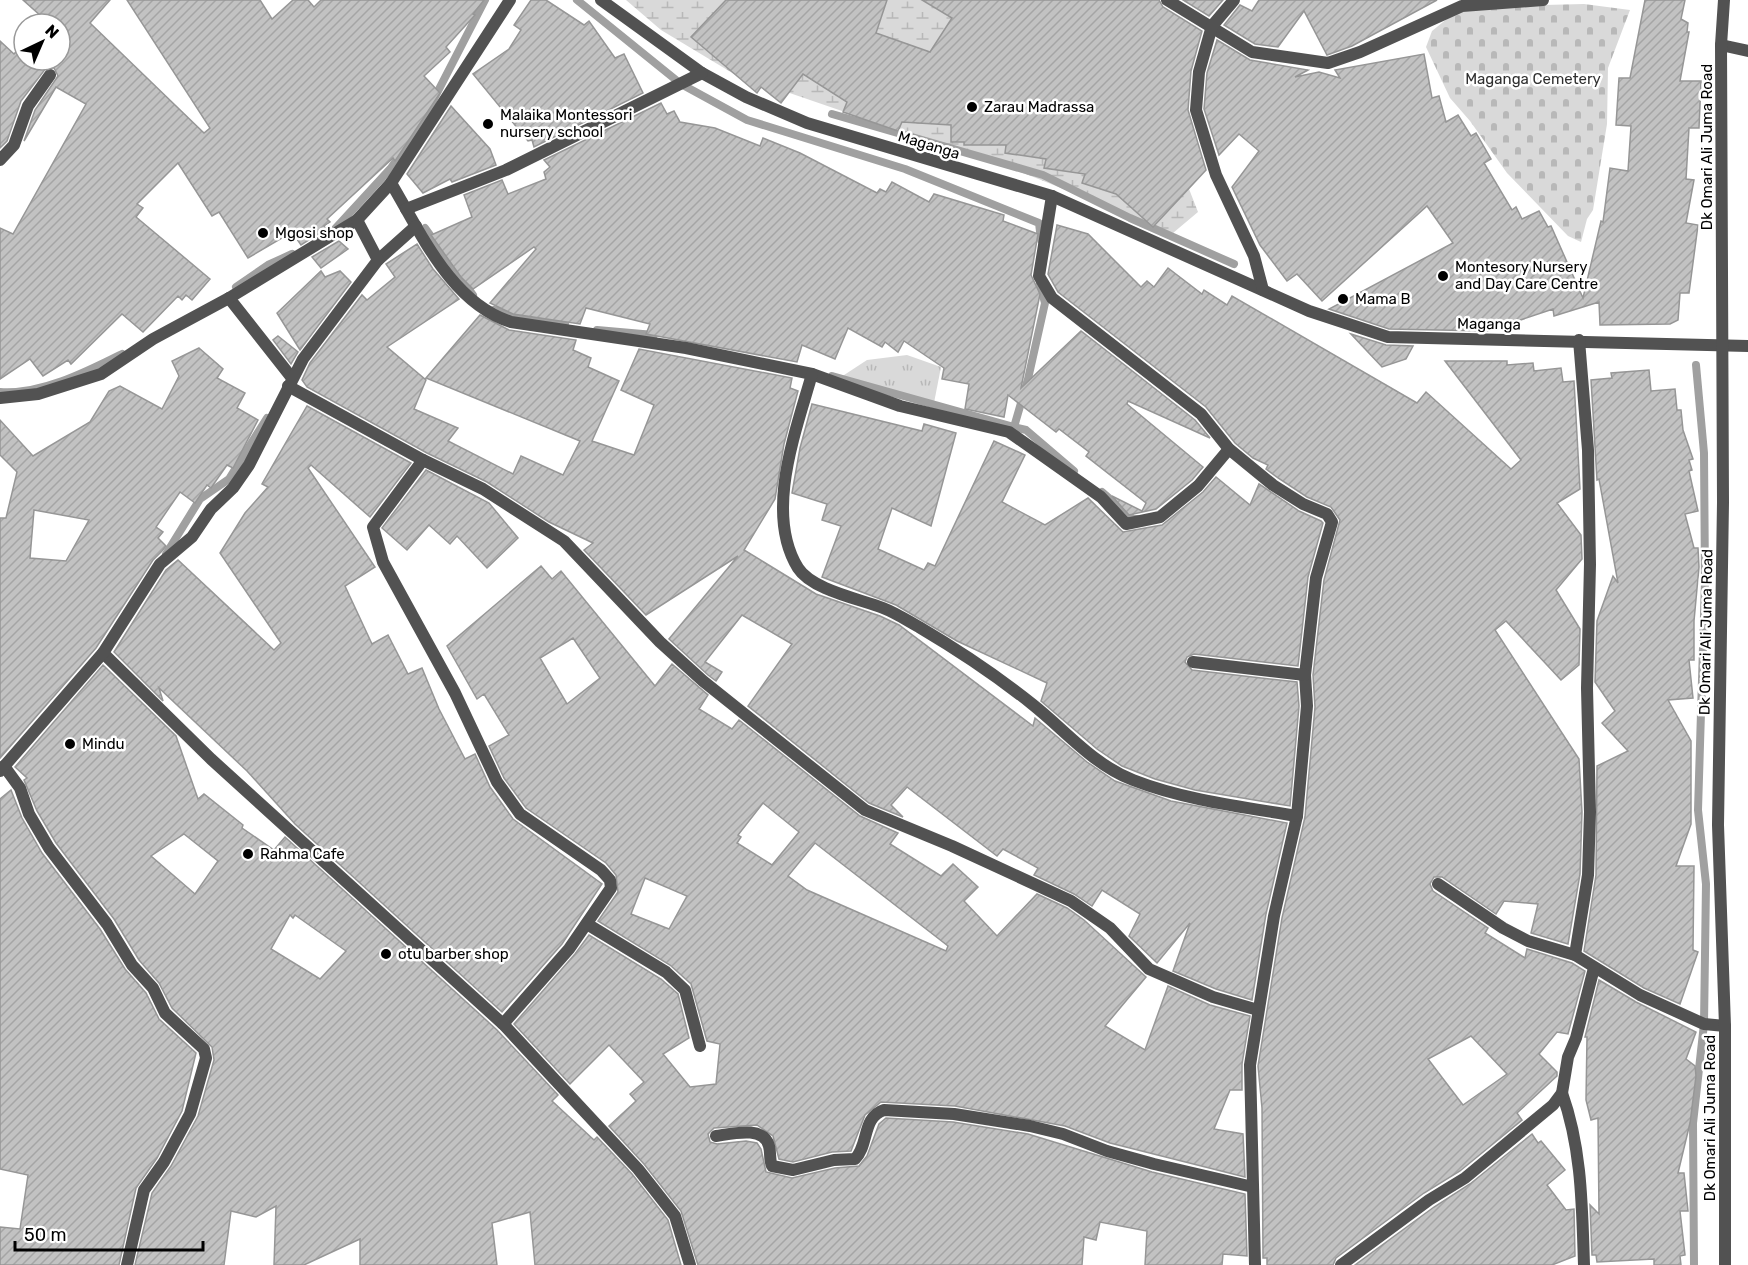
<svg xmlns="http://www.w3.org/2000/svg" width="1748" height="1265" font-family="Rubik,sans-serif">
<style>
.grass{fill:url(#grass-tufts)}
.wetland{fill:url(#wetland-marsh)}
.cemetery{fill:url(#cemetery-stones)}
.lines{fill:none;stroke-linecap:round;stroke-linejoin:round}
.stream{stroke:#a0a0a0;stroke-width:8}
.building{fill:url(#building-hatch);stroke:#969696;stroke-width:1.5;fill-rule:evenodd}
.minor{stroke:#525252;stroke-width:12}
.tertiary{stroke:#525252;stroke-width:12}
.poi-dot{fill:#000;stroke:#fff;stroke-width:2}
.labels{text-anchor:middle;stroke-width:5;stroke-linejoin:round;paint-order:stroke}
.park-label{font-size:15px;fill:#303030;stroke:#fff}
.poi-label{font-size:15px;fill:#000;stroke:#fff;text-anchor:start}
.street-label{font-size:15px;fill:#000;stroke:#fff}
</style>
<defs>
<pattern id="grass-tufts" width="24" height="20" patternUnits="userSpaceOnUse" patternTransform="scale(1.5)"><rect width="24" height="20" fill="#d9d9d9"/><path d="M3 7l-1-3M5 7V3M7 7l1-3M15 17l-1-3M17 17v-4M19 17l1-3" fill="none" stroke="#b8b8b8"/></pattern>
<pattern id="wetland-marsh" width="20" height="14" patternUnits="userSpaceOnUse" patternTransform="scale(1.5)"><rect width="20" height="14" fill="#d9d9d9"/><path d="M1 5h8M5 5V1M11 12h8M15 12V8" fill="none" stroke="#b8b8b8"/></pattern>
<pattern id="cemetery-stones" width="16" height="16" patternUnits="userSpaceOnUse" patternTransform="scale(1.5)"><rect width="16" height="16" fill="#d9d9d9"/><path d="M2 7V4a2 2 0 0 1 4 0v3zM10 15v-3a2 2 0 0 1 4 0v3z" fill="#b8b8b8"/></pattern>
<pattern id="building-hatch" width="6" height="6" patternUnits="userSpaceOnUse" patternTransform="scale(1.5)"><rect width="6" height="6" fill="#c2c2c2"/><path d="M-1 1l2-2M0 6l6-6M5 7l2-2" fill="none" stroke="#a5a5a5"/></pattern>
</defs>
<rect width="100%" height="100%" fill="#fff"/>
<polygon class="grass" points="907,355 941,367 933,408 838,379 867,360"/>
<polygon class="wetland" points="626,0 1135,0 1182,171 1198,212 1173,233 1031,176 734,74 661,30"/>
<polygon class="cemetery" points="1584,4 1630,10 1608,68 1607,124 1593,210 1587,219 1581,242 1568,236 1507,173 1470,121 1450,98 1426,47 1432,31 1448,18 1468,7"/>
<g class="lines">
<g class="stream">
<polyline points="577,0 681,84 747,120 905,169 1039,223 1041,240"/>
<polyline points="832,114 1043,175 1130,218 1234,264"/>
<polyline points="425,228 473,295"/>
<polyline points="334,230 391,168 420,126 485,0"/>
<polyline points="236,287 268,265 292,254"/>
<polyline points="494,310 565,324"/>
<polyline points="597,330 654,335"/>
<polyline points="832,376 1014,427 1028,379 1045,303 1040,284"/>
<path d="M 0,392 C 41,395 86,372 122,354"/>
<polyline points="1014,427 1026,430 1074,471"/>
<polyline points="1102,492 1133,519 1137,519"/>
<polyline points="166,554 200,499 229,479 267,418"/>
<polyline points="1694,1265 1693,1123 1704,1024 1706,884 1698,810 1705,582 1704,453 1696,365"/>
</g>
</g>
<g class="building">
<polygon points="23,0 110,0 90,23 204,133 210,128 127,0 260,0 272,19 293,0 308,0 314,7 321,0 484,0 473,14 475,15 446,47 450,52 424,76 440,93 395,161 393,158 327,219 330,222 324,226 326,229 301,245 292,232 248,258 219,212 212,216 178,163 137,204 143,208 136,217 210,279 192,300 186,295 182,300 178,296 143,332 122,314 71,364 68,360 43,376 30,359 0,379 0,228 13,234 86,104 56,87 24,141 35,110 58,76 54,68 46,68 21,101 7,141 0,148 0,41 14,54 24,43 24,60 60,60 60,24 39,24 37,22 42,17"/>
<polygon points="531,0 546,0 584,25 589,21 615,58 624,54 643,93 534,147 532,140 528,141 473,74 509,49 521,30 514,25"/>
<polygon points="726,0 887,0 876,33 930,52 952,18 922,0 1159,0 1163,7 1202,31 1191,71 1188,110 1206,170 1153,227 1116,194 1082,183 1085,174 1044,168 1046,159 1005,153 1006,145 964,145 964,142 951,142 951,125 902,122 898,131 843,112 847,102 803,74 781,103 761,87 757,93 691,37"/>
<polygon points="1183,0 1223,0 1209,16"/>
<polygon points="1259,0 1437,0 1352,46 1327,55 1304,11 1278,47 1255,44 1224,25 1240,5 1252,11"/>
<polygon points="1645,0 1685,0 1681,19 1688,23 1687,32 1689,32 1680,81 1701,81 1699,128 1689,128 1686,179 1694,180 1686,223 1698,225 1689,293 1680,293 1678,320 1670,324 1600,325 1599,302 1554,316 1553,309 1488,331 1389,329 1329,309 1453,243 1427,206 1322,301 1297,274 1287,281 1260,245 1232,187 1259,151 1239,134 1219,155 1204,109 1207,73 1217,40 1250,60 1308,70 1295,77 1319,72 1340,78 1335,70 1424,54 1432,98 1439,96 1446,122 1458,115 1471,136 1476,133 1491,159 1484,163 1512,210 1516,207 1522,219 1539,211 1548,227 1551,226 1583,298 1601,221 1603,222 1610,168 1628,171 1631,126 1616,125 1619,78 1630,78"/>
<polygon points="661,103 667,114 674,111 680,122 715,128 760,146 763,138 800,153 877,193 880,189 886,192 892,182 929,202 934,194 1004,215 1003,221 1038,234 1031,275 1040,294 1021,388 1081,331 1195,420 1210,438 1128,401 1127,404 1203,467 1192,480 1156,509 1129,515 1112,496 1142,511 1146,503 1086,456 1089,452 1059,429 1056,432 1008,395 1004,417 965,409 969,384 942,379 944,368 904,341 898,352 885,342 882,347 848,328 835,359 802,345 797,362 646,334 650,324 586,308 580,324 513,314 490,303 536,249 534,247 473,289 461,277 431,235 472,217 464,195 502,180 508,194 546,179 544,172 550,167 544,160"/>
<polygon points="451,106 490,149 496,165 452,182 450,179 423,193 407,174"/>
<path d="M 1057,225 L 1088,234 L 1141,287 L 1147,281 L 1154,287 L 1168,268 L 1202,294 L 1204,290 L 1227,305 L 1232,296 L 1417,403 L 1426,392 L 1511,469 L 1521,460 L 1445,361 L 1507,361 L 1507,365 L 1533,363 L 1534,371 L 1561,368 L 1563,382 L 1574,381 L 1580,489 L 1557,503 L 1581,535 L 1582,559 L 1556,590 L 1580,629 L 1579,665 L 1561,680 L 1506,621 L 1495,630 L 1579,759 L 1582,812 L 1580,874 L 1568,944 L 1531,933 L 1538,904 L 1504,901 L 1496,914 L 1442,877 L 1434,877 L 1430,884 L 1433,891 L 1488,928 L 1485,933 L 1525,958 L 1527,949 L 1572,963 L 1585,971 L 1568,1034 L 1557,1032 L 1539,1054 L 1557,1072 L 1557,1076 L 1517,1113 L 1522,1120 L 1460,1171 L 1424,1193 L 1336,1258 L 1333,1265 L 1267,1265 L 1267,1258 L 1263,1258 L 1262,1108 L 1258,1066 L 1282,918 L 1305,817 L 1315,707 L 1313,675 L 1324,580 L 1340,520 L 1331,507 L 1307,497 L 1278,478 L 1266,469 L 1268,465 L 1253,458 L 1235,443 L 1206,407 L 1058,292 L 1048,274 ZM 1471,1036 L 1507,1074 L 1463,1105 L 1428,1059 Z"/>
<polygon points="339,241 348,249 321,268 312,257"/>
<polygon points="417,244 433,269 459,299 387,347 426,380 414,409 458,428 448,441 513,474 521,456 563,475 580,441 426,378 480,315 509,330 576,340 573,350 591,358 588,367 619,381 592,441 634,455 654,405 621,390 639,349 792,378 790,388 798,391 784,444 775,499 744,550 816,594 880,616 899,625 1033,726 1035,718 1087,762 1115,781 1171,801 1287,823 1266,914 1252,1000 1216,989 1173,971 1190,923 1157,963 1129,936 1140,914 1102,890 1092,906 1074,894 1034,875 1038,868 1003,849 997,856 907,787 891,805 903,817 869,803 748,706 792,644 742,615 705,662 722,672 716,681 708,675 669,639 738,556 646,615 584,550 593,543 549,522 487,482 427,453 307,387 302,380 310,363 362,295 367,300 395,277 386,264"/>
<polygon points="321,271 325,277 340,271 351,282 300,350 277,313"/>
<polygon points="1351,334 1386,345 1413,346 1406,359 1382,367"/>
<polygon points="278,336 298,352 291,364 273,340"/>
<path d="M 199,348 L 223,369 L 217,378 L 245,393 L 237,408 L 258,420 L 233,468 L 227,465 L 211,488 L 207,485 L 195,503 L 180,492 L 156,527 L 163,532 L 158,538 L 166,546 L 162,551 L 153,560 L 96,648 L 0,758 L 0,518 L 6,518 L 17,472 L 0,455 L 0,420 L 33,456 L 90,422 L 109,391 L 120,386 L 162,409 L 179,376 L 172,361 ZM 34,510 L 89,520 L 66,561 L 30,558 Z"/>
<polygon points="1649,370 1651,391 1675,389 1677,410 1681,410 1683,430 1693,459 1689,460 1692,470 1689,471 1698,511 1685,514 1694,548 1698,548 1699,567 1694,621 1694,660 1689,660 1693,698 1668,700 1691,741 1691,824 1676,866 1694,866 1693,950 1698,952 1680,1004 1644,988 1584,951 1596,875 1597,766 1628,751 1602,723 1615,711 1595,682 1597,621 1613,576 1618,583 1599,479 1597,480 1591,380 1612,378 1611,373"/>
<polygon points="812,404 922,431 924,424 956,433 931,526 892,508 878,549 924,570 928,563 935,566 994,441 1025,455 1002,502 1045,525 1088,498 1123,532 1162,525 1203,492 1216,477 1250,505 1259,484 1299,511 1321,521 1323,523 1308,577 1298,666 1194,654 1187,657 1185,662 1192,670 1297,682 1299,706 1290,806 1195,790 1155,779 1122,766 1097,749 1041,701 1047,683 957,641 896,605 822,577 841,526 822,520 827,504 792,493 800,448"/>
<polygon points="307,406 411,463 370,517 311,465 308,468 375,567 345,586 372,644 388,635 408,674 422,668 439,709 465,759 475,754 490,787 513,819 602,884 562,944 502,1012 295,824 247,771 159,688 163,701 114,652 166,570 178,560 274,650 281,643 220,553 245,513 268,487 262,484"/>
<polygon points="426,470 489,503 518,538 487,568 457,536 450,544 429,525 407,550 382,528"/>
<path d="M 541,566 L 552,579 L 561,571 L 655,686 L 672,664 L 708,695 L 699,709 L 732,729 L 739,720 L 860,816 L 898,833 L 890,844 L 941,876 L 953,864 L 978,887 L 964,901 L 997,936 L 1037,894 L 1067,908 L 1084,920 L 1146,977 L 1105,1026 L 1145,1050 L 1168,986 L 1210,1005 L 1250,1016 L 1242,1064 L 1242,1090 L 1230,1090 L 1214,1129 L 1243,1134 L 1245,1177 L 1110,1143 L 1065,1126 L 955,1106 L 881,1102 L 865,1115 L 851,1151 L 832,1152 L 793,1162 L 779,1159 L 773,1136 L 757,1125 L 714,1128 L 708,1134 L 710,1142 L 717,1144 L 746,1141 L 757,1143 L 761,1149 L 766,1172 L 792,1178 L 835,1168 L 859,1166 L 867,1156 L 879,1124 L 886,1118 L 953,1122 L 1028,1134 L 1152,1172 L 1245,1194 L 1247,1256 L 1223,1254 L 1222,1265 L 1145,1265 L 1147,1231 L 1100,1222 L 1096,1240 L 1084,1237 L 1082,1265 L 698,1265 L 681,1211 L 644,1164 L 609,1126 L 636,1101 L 630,1094 L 644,1082 L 609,1045 L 570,1084 L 514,1024 L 575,954 L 589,935 L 661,979 L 678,994 L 689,1038 L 663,1054 L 690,1087 L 716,1084 L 720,1044 L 707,1041 L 691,984 L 670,965 L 598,921 L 618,892 L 616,875 L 606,863 L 526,808 L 504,778 L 489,746 L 509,735 L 484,694 L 477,699 L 447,646 ZM 573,638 L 600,678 L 567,704 L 540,658 ZM 763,803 L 799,832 L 772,865 L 737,843 L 741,837 L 738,835 ZM 815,843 L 948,946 L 946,951 L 807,890 L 788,876 ZM 645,878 L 687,896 L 669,929 L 631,914 Z"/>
<path d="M 103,665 L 176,736 L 198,799 L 204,794 L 243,825 L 242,828 L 274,850 L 285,837 L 497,1030 L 558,1095 L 552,1101 L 594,1140 L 597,1137 L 632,1174 L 668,1220 L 681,1265 L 535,1265 L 530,1212 L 492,1223 L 497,1265 L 360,1265 L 360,1239 L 304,1265 L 274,1265 L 276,1206 L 256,1217 L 231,1211 L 224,1265 L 135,1265 L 152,1193 L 171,1166 L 198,1116 L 214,1060 L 212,1047 L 172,1008 L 159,983 L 139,960 L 114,919 L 56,843 L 37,811 L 24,780 L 27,778 L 15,767 ZM 184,834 L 218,861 L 195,894 L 151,856 ZM 290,915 L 293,918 L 295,915 L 346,951 L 320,979 L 271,949 Z"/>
<polygon points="11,790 22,818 42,853 100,929 125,969 146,993 159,1019 196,1053 182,1111 157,1158 136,1188 119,1265 0,1265 0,1227 20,1229 28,1175 0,1169 0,799"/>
<polygon points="1599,980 1636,1002 1696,1032 1686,1059 1695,1066 1696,1076 1690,1123 1678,1173 1684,1173 1688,1211 1680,1211 1685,1255 1680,1256 1681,1265 1654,1265 1654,1259 1597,1262 1596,1255 1592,1255 1590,1205 1599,1214 1598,1118 1591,1120 1586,1100 1587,1037 1585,1037"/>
<polygon points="1532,1134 1538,1143 1541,1141 1565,1170 1547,1185 1566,1210 1574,1209 1575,1256 1552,1265 1355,1265 1434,1207 1470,1184"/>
</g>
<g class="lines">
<g class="minor">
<polyline points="601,0 702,73 746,97 807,123 1052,196 1309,311 1388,337 1748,346"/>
<polyline points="1167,0 1252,52 1328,63 1360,52 1462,6 1543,0"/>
<polyline points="1234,0 1212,26 1199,72 1196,110 1216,175 1254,256 1263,290"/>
<polyline points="1721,45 1748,51"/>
<polyline points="0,160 14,145 28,106 50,75"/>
<path d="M 391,183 C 421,233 451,303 511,322 L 686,348 L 812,374 L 900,406 L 1009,432 L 1101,497 L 1126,524 L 1160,517 L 1198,486 L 1229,449"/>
<polyline points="1052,196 1039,276 1052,298 1201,414 1229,449 1273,485 1303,504 1327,514 1332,522 1316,578 1305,675 1307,706 1297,816 1274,916 1250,1065 1255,1265"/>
<polyline points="406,209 506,170 702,73"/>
<polyline points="378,260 416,226"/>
<polyline points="229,298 292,378"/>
<path d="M 812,374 C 796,431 764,513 798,568 C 812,590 860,599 883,608 C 896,613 908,621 919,627 C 958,650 997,676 1032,704 C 1065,730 1092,764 1133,780 C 1184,800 1243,807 1297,816"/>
<polyline points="288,386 423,460 483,489 564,541 660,642 703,681 865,810 952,846 1071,901 1110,928 1149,969 1213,997 1258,1010"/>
<polyline points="0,398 38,394 101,374 153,339 229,298 357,220 391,183 510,0"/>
<polyline points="423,460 373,527 383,562 455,693 497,782 520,814 601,870 610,880 611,888 569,949 503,1024"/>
<polyline points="103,653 211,759 503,1024 638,1169 675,1216 690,1265"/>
<polyline points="1193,662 1305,675"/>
<polyline points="4,766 20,788 29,814 49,848 107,924 132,965 153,988 165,1013 204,1049 206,1058 190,1114 164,1162 144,1190 127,1265"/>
<polyline points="0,771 103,653 160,564 192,537 211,509 233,488 249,465 303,359 378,260 357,220"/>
<polyline points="1438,884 1503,928 1528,941 1575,955 1640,995 1704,1024 1725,1026"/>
<polyline points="587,924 666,972 685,990 700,1046"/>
<polyline points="1575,955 1588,875 1590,812 1587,688 1590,564 1588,450 1579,340"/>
<path d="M 1562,1093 C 1582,1149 1582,1206 1584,1265"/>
<path d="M 716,1136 C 731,1134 764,1125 769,1146 C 771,1153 769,1159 772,1166 L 793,1170 L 834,1160 L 855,1159 C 869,1145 862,1117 884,1110 L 954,1114 L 1030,1126 L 1063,1134 L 1107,1151 L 1154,1164 L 1253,1187"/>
<polyline points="1341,1265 1429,1200 1465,1178 1553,1105 1562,1093 1568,1057 1576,1038 1594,968"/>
</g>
<polyline class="tertiary" points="1724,0 1721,45 1723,502 1718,825 1725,1026 1725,1265"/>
</g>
<g class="poi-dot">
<circle cx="972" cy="107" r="6"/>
<circle cx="488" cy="124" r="6"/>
<circle cx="263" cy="233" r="6"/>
<circle cx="1443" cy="276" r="6"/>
<circle cx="1343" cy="299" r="6"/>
<circle cx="70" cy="744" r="6"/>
<circle cx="248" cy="854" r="6"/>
<circle cx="386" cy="954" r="6"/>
</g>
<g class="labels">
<g class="park-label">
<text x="1533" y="84">Maganga Cemetery</text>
</g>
<g class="poi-label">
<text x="984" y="112">Zarau Madrassa</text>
<text x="500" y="120">Malaika Montessori<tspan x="500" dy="17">nursery school</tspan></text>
<text x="275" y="238">Mgosi shop</text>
<text x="1455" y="272">Montesory Nursery<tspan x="1455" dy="17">and Day Care Centre</tspan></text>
<text x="1355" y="304">Mama B</text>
<text x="82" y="749">Mindu</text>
<text x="260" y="859">Rahma Cafe</text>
<text x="398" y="959">otu barber shop</text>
</g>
<g class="street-label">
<text transform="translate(929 145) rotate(17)" y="5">Maganga</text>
<text transform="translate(1707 147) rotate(-90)" y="5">Dk Omari Ali Juma Road</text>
<text transform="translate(1489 324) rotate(1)" y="5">Maganga</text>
<text transform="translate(1706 632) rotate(-89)" y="5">Dk Omari Ali Juma Road</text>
<text transform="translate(1710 1118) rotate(-90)" y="5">Dk Omari Ali Juma Road</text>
</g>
</g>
<g transform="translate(42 42) rotate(44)"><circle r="28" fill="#ffffff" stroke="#999999" stroke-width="1.5"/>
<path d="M0-4.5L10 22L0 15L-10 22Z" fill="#000000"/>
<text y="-9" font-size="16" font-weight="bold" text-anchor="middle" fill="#000000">N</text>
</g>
<path d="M15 1241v9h188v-9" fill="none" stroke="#000000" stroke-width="3"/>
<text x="24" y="1241" font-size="18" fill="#000000" stroke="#ffffff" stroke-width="4.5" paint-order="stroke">50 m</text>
</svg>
